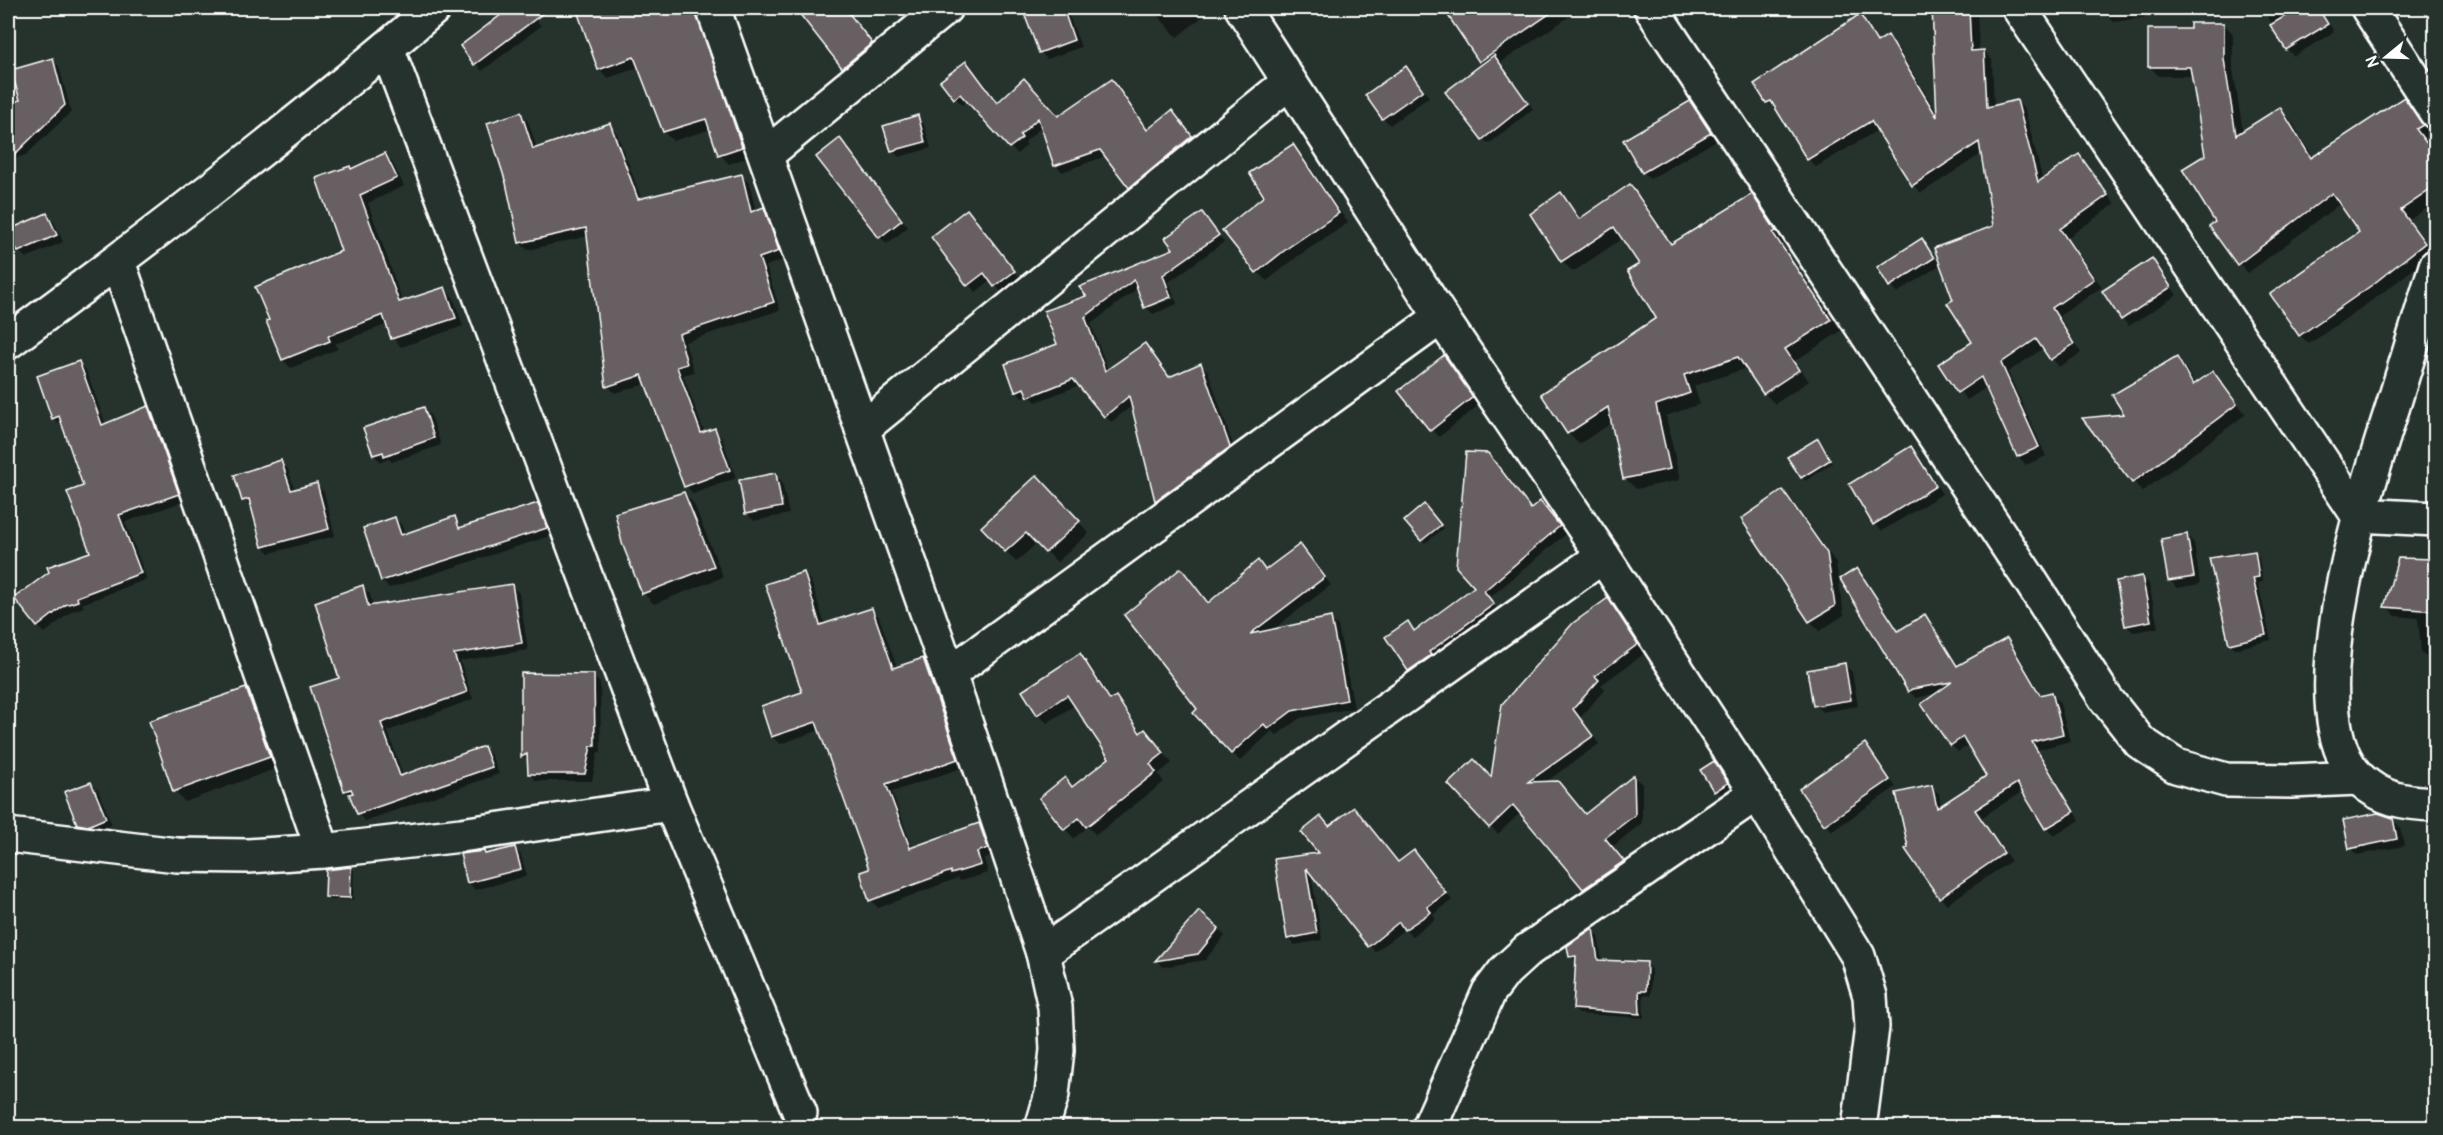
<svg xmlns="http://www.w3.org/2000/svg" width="2443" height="1135" font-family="Pangolin,sans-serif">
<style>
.shadow{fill:#0007}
.building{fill:#675e64;stroke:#fff;stroke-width:1.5}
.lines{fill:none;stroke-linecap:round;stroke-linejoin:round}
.minor-casing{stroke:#fff;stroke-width:38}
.minor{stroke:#26332d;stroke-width:33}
</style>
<rect width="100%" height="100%" fill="#26332d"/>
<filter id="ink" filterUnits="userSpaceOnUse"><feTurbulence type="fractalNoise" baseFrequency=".0167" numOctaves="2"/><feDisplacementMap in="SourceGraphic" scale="12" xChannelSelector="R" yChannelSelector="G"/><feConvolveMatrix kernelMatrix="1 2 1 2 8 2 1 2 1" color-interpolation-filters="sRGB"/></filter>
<g filter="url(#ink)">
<g class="shadow">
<polygon points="513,8 527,8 541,26 482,71 462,46"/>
<polygon points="579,8 706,8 751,156 729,164 720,154 711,129 673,141 664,132 640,67 608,78 599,69"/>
<polygon points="797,8 854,8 847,10 881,54 853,77"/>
<polygon points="1039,8 1066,8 1081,47 1047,59 1040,52 1026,12"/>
<polygon points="1151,8 1194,8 1202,17 1177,37"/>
<polygon points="1443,8 1582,8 1500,63 1533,109 1489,144 1483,139 1484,65"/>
<polygon points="1933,8 1973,8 1977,11 1979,52 1984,51 1992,60 1994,107 2016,101 2025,110 2043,181 2079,156 2115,204 2067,238 2102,287 2059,316 2081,353 2059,367 2044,348 2008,372 2046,456 2026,465 2018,456 1987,387 1967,400 1940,365 1974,342 1955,300 1995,227 1983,153 1921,193 1913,185 1878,130 1816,167 1808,159 1778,109 1776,111 1768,102 1860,16 1879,42 1887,37 1896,45 1939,116"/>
<polygon points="2106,8 2144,8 2146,17 2114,22 2107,16"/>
<polygon points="2262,8 2320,8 2334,32 2294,56 2287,49"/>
<polygon points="2224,24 2233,34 2233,69 2243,132 2280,109 2290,119 2314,158 2403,99 2431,135 2425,139 2436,154 2436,202 2409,220 2434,253 2381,294 2309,344 2300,335 2361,233 2341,203 2248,273 2239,263 2217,222 2193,76 2159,76 2150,67 2192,30"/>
<polygon points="52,60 59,66 71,112 26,155 8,161 8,106 21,102"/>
<polygon points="1406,68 1429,97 1390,125 1383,118"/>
<polygon points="942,81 998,105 1059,118 1112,81 1148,131 1179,119 1198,144 1137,193 1106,156 1062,172 1056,165 1042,126 1025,142 1027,145 1017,154 968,100 962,105"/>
<polygon points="1690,103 1717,140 1650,179 1643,172"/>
<polygon points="520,114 528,121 537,149 609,125 617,133 642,200 741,175 749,183 756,212 763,209 771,217 786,259 766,266 780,310 685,342 694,372 683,375 705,434 714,430 722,438 736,478 693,494 686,486 646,384 615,393 608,386 588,236 528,250 520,243"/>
<polygon points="917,117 924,124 931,148 899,157 892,150"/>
<polygon points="1292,146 1302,155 1348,223 1298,256 1267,281 1258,272 1266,197"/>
<polygon points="847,147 908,227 887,244 880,237"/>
<polygon points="385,155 393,163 404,186 368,203 403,303 445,289 453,297 463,326 401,347 393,338 388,324 335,344 338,349 291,368 283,360 268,322 343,252 350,167 352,170"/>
<polygon points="1630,186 1641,197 1673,245 1751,196 1762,207 1786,242 1782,244 1841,331 1795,361 1809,381 1775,404 1764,393 1747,368 1694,386 1700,404 1666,416 1680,480 1636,489 1625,478 1613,422 1579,444 1568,433 1543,394 1658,318 1641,265 1623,238 1573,272 1562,261 1561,194 1581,219"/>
<polygon points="967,211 1021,279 1002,293 991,280 976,292 969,285"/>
<polygon points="1202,214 1224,242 1169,282 1174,295 1147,305 1147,308 1138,288 1091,324 1108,370 1145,345 1170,378 1201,365 1208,371 1236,454 1163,507 1156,501 1133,405 1111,422 1080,385 1036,402 1029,395 1023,398 1017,391 1059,345 1088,297 1176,250"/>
<polygon points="47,215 54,222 63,242 26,258 19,251"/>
<polygon points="1922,240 1940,265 1897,293 1890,286"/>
<polygon points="2152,260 2177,295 2129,326 2122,319"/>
<polygon points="1175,298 1177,304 1153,314 1147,308"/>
<polygon points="1444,357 1479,405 1439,437 1401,391"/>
<polygon points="2177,359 2186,369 2196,385 2212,373 2246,414 2142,492 2085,419 2126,416"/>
<polygon points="79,363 86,370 106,425 148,408 155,415 185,501 125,522 147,579 82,604 84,607 72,611 45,633 38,626 91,553 85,487 63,424 60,425 53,418"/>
<polygon points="424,409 431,416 441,445 392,462 389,459 381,462 374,455"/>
<polygon points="1821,443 1832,463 1805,481 1802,477"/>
<polygon points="1911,448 1918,455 1942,494 1882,531 1874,524"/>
<polygon points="281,462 288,469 295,491 317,485 324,492 335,536 270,553 263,546 253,506 244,500"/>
<polygon points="775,475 782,482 789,514 754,521 747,514"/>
<polygon points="1048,488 1089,533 1057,562 1037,543 1016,562 1006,551"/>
<polygon points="1783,491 1792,501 1836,563 1844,615 1820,631 1810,621 1743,519"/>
<polygon points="684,493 694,504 723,577 654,604 644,594 623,543"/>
<polygon points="537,504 544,511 553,535 389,588 382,581 364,529 394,518 402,525 405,536 454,518 463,529"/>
<polygon points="1427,509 1443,529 1425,543 1422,540"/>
<polygon points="1546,510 1566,534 1489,598 1499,612 1416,677 1387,637 1407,623 1415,632 1476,588 1531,511"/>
<polygon points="2187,536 2194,543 2200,584 2177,588 2170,580"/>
<polygon points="1299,546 1331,585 1271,631 1330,619 1338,626 1354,708 1300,718 1277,735 1272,731 1240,761 1195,713 1200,709 1181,570 1209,604 1258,562 1266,571"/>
<polygon points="2254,553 2259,558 2263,582 2258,583 2271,640 2235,649 2230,643"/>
<polygon points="2436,561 2436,662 2432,662 2421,652 2418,618 2396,616 2386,606"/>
<polygon points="1857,570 1864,577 1900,632 1925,616 1932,624 1959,667 2007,640 2014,647 2042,696 2051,694 2059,701 2070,741 2037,750 2080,820 2054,836 2047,828 2023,791 1981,818 2011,861 1947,904 1940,897 1931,786 1939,794 1941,807 1988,777 1969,745 1958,752 1951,745 1941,692 1916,698 1909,691"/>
<polygon points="803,574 811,581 825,625 872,609 879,617 897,668 923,660 931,667 964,767 892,792 913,849 979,824 986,832 994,856 984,859 988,873 960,881 958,878 878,908 871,900 862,873 871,870 820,730 780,744 772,737 763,707 804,693"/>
<polygon points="2142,577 2149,584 2158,628 2133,632 2126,625"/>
<polygon points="512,586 519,593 528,650 460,661 473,699 388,731 403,776 484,747 491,755 499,774 365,821 358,814 352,798 345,790 340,679 362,587 370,594 373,607"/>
<polygon points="1608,600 1616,608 1645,653 1601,685 1605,689 1580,718 1599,744 1544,783 1586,815 1634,777 1642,784 1642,823 1612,847 1631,870 1592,896 1521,812 1498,834 1450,784 1492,780"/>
<polygon points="1079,655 1089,664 1112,701 1116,698 1125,707 1142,734 1145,731 1172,763 1158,774 1164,782 1096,835 1088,827 1074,838 1065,829 1065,779 1074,788 1111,758 1075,705 1047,723 1038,714"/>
<polygon points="1845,665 1852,672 1858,706 1822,712 1815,705"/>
<polygon points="593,676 600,683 601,752 598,752 592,781 536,781 529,773 529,762 523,756"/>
<polygon points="246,689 256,700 280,767 185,802 175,792 151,722"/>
<polygon points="1865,745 1896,787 1832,831 1825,824"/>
<polygon points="1717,766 1730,787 1719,794 1702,771"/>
<polygon points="91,783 98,790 112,825 95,832 86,831 78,823"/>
<polygon points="2392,819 2400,827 2404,846 2357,855 2350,848"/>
<polygon points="1330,828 1399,863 1414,852 1452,900 1433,915 1436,919 1412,936 1405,929 1375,952 1311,873 1322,940 1295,945 1288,938 1275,861 1320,854"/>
<polygon points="514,848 521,855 527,876 475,890 468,882 484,852 487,855"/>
<polygon points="350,868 354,871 353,900 330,900 327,897"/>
<polygon points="1199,913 1225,936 1205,960 1163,967 1157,961"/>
<polygon points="1593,930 1598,935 1602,962 1646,963 1651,969 1651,996 1643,995 1644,1018 1579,1014 1574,1009 1577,961 1570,956"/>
</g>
<g class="building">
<polygon points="510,8 550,8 474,65 460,46"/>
<polygon points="576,8 695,8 742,147 718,155 706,119 663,132 634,57 598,70"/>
<polygon points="795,8 845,8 872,43 842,68"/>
<polygon points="1022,8 1063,8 1074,40 1039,53"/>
<polygon points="1443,8 1558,8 1479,62"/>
<polygon points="1932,8 1969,8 1971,51 1984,50 1987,107 2017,100 2038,182 2079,154 2108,195 2060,229 2094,279 2052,308 2074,344 2050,360 2036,339 2001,363 2039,447 2017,457 1981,377 1957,393 1938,364 1972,342 1947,303 1953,300 1934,248 1993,226 1979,142 1912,186 1871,121 1807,160 1771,101 1766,103 1754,84 1860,14 1877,42 1888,35 1937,117"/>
<polygon points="2299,8 2318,8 2328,24 2286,50 2270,25"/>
<polygon points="2190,23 2224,23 2224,59 2236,135 2280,107 2311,158 2404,97 2423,125 2416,129 2436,156 2436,186 2401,210 2425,243 2372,285 2299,336 2270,294 2359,232 2332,193 2237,265 2209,226 2215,222 2182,169 2205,155 2190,67 2148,67 2148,29 2190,29"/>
<polygon points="1494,55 1528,103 1482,140 1445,92"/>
<polygon points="53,58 65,105 8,161 8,104 20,100 11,70"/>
<polygon points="966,61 997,103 1024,78 1058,116 1112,79 1147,130 1172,110 1192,136 1129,188 1100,150 1054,166 1038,118 1020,135 1022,138 1009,148 960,94 954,99 940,81"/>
<polygon points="1406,66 1423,90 1382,119 1365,95"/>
<polygon points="1690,101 1711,133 1642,173 1623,140"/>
<polygon points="521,112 533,149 610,123 638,199 742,174 751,212 764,207 779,251 759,258 774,302 679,334 687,364 677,367 701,433 715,428 730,470 684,487 642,375 606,387 586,228 519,243 506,183 487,123"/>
<polygon points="918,115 925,142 891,151 883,126"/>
<polygon points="840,138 902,220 879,238 816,157"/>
<polygon points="1293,144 1339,213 1289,247 1256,273 1222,230 1264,196 1249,173"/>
<polygon points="385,153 397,178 360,195 399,302 445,287 456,318 391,339 383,315 328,336 330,341 282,360 266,321 269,320 255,287 341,251 316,178 350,166 351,169"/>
<polygon points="1630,184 1671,244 1752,194 1776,231 1773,233 1831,320 1785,349 1799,370 1763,394 1738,357 1684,375 1690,393 1656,405 1670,469 1623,479 1608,407 1567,434 1541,394 1656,318 1627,271 1639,264 1614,227 1561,262 1530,214 1561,192 1579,219"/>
<polygon points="967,209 1015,271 994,287 984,273 967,286 931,237"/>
<polygon points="1202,212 1219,235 1163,275 1171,297 1144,308 1134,280 1085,317 1105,371 1145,343 1169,377 1201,363 1230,447 1155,501 1129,396 1104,417 1073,379 1028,397 1024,388 1015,392 1005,364 1057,344 1044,311 1086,296 1079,287 1173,249 1165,238"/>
<polygon points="47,213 57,235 18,252 8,230"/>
<polygon points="1922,238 1934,258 1889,287 1877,267"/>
<polygon points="2152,258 2171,287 2121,320 2102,291"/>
<polygon points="1444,355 1473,397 1430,431 1398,391"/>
<polygon points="2177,357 2193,385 2213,371 2237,404 2132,483 2082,418 2124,414 2112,395"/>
<polygon points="79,361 102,425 148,406 179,494 119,515 141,573 77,597 78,601 65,605 37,627 14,598 49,572 47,567 90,552 67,492 83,486 59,416 52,419 37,376"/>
<polygon points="424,407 434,438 384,456 383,452 373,455 363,428"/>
<polygon points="1818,438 1830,460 1801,478 1787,457"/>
<polygon points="1911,446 1936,486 1873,525 1849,484"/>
<polygon points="1466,452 1488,453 1531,509 1540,501 1560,526 1484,591 1494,604 1429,652 1431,655 1408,671 1385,637 1408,621 1414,631 1474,587 1456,567"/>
<polygon points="281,460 291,490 317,483 329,529 262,547 249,499 242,501 234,475"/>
<polygon points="776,473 782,507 745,514 739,480"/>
<polygon points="1037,475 1080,521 1045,553 1026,533 1005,552 981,527"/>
<polygon points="1783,490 1827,553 1835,606 1809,622 1741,519"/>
<polygon points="684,492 714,566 642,594 622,543 615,513"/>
<polygon points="538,503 547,528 381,581 363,528 395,517 401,535 455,516 459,528"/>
<polygon points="1424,504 1441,525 1421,541 1404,521"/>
<polygon points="2187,534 2194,577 2168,581 2161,539"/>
<polygon points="1300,544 1325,577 1250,634 1331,617 1347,700 1292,711 1268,729 1264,724 1231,754 1193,713 1197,709 1124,615 1181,568 1208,603 1258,560 1265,570"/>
<polygon points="2255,551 2259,577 2253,578 2266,635 2229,644 2209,558"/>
<polygon points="2398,558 2436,559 2436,611 2384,607"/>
<polygon points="1857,568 1898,631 1925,614 1957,666 2007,638 2040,695 2052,692 2063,734 2032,742 2074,812 2045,829 2017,783 1975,810 2004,853 1939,898 1905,849 1908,847 1896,793 1932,785 1937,808 1986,776 1963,737 1950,746 1921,704 1952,682 1912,689 1908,692 1840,579"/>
<polygon points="804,572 820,625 872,608 893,668 923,658 958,759 886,784 910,848 979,823 988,848 977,852 981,865 951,874 951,871 869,901 860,872 869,869 816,722 771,737 761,706 802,692 765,584"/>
<polygon points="2142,576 2151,621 2125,626 2116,581"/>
<polygon points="512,584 522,643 454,654 467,692 381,723 400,776 484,746 492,767 357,814 349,794 353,793 351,789 344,791 310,687 339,678 315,602 363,585 368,606"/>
<polygon points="1608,598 1638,644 1595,676 1599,680 1573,709 1593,736 1528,782 1558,781 1585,814 1634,775 1635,815 1605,838 1624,861 1583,889 1513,805 1489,828 1448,784 1474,759 1491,777 1502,704 1573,623"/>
<polygon points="1080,653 1110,700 1116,696 1140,733 1145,729 1164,753 1150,764 1156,772 1086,827 1079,818 1064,830 1039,798 1065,777 1072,787 1109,758 1067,695 1037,715 1022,691"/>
<polygon points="1845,663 1851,700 1813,706 1807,670"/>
<polygon points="521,673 594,674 595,746 591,746 585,774 528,774 527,754 521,757"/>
<polygon points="246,688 270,757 173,792 149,721"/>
<polygon points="1865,743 1890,780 1824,825 1799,789"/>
<polygon points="1714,761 1728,783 1714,792 1700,770"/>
<polygon points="91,782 106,818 88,826 77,824 64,792"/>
<polygon points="1354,807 1398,862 1414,850 1446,893 1427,907 1431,912 1404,930 1399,922 1368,947 1306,868 1317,933 1287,939 1274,859 1318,853 1301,832 1321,816 1329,826"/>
<polygon points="2378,813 2393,818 2397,839 2349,849 2343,820"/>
<polygon points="515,847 521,869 467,883 460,854 484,851 485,854"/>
<polygon points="351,867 350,898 325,897 326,870"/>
<polygon points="1199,911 1219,928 1198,954 1155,961"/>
<polygon points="1593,928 1598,960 1647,962 1646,991 1639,991 1640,1014 1573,1009 1576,956 1569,957 1567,946"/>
</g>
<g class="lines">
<defs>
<g id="minor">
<polyline points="713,8 949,674 1043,953 1055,1007 1057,1050 1052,1094 1042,1128"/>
<polyline points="1242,8 1441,317 1603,556 1757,793 1858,956 1870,996 1872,1027 1859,1128"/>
<polyline points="1651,8 2032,583 2106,699 2140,742 2176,766 2226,780 2291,781 2358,778"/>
<polyline points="2019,8 2358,515 2436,519"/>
<polyline points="2368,8 2436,112"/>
<polyline points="387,48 671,804 800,1113"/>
<polyline points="767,154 945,8"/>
<polyline points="118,262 323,851"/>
<path d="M 2436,266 C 2422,313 2407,359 2393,406 C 2368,486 2290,713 2360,779 C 2382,800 2406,803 2436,804"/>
<path d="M 8,342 C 153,236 297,125 434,8"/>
<polyline points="862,429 1289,82"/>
<polyline points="949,674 1441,317"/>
<polyline points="8,835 177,855 248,856 323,851 461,835 671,804"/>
<polyline points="1043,953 1603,556"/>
<polyline points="1429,1128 1489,992 1505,971 1528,950 1757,793"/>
</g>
</defs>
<use href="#minor" class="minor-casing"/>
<use href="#minor" class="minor"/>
</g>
</g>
<rect width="2443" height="1135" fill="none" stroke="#26332d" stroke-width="30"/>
<rect x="15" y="15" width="2413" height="1105" fill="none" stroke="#fff" stroke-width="2" filter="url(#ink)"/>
<g transform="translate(2386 57) rotate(251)" stroke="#26332d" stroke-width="4.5" paint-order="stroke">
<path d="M0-4.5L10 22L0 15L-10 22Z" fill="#ffffff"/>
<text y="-9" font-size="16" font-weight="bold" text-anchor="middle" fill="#ffffff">N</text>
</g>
</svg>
